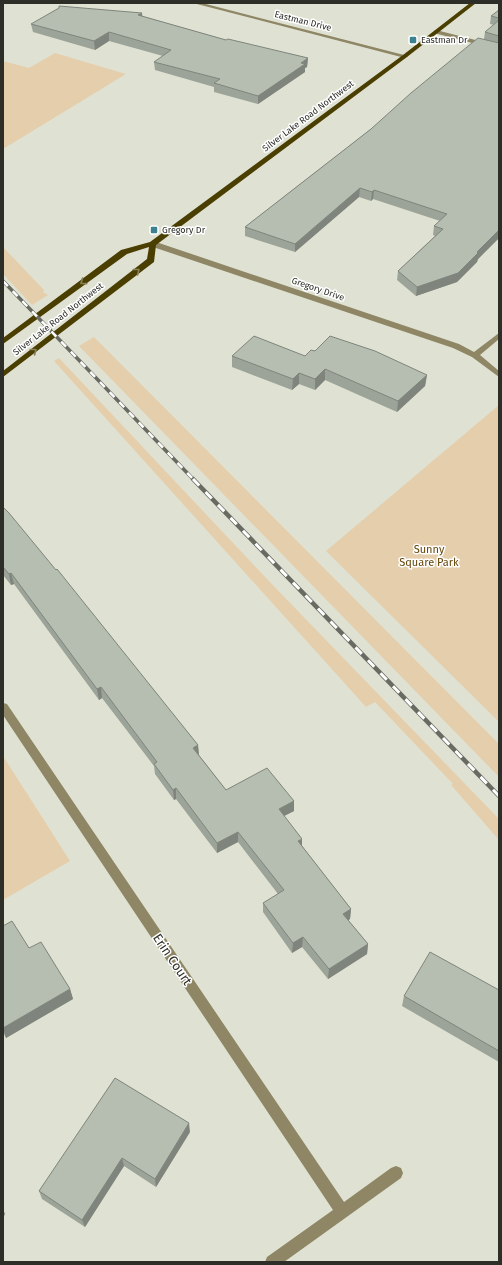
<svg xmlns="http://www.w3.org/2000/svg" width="502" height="1265" font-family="'Fira Sans',sans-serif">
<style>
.green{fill:#e5ceac}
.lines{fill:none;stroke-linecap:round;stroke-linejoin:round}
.minor{fill:#8e8664;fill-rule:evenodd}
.major{fill:#4a3e00;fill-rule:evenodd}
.rail-far1-casing{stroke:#696a61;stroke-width:3.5}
.rail-casing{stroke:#696a61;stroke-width:4.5}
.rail-far1{stroke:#fff;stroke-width:2.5;stroke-dasharray:7;stroke-linecap:butt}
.rail{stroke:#fff;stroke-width:3;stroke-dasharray:9;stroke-linecap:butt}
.wall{fill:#9ca398}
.shaded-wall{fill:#7f857c}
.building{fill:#b5beb1;stroke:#7f857c}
.oneway{stroke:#898259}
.poi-dot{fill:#3c818f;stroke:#fff;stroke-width:1.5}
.labels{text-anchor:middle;stroke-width:3;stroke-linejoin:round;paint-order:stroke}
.far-street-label{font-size:9px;fill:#2d2e28;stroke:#fff}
.far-poi-label{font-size:9px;fill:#2d2e28;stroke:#fff;text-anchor:start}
.park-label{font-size:11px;fill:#634509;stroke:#fff}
.near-street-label{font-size:13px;fill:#2d2e28;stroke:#fff}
</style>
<rect width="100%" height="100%" fill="#dfe2d3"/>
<g class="green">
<polygon points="55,53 126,74 3,149 3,61 29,68"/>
<polygon points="3,247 44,290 43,292 48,295 32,305 3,274"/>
<polygon points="94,337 499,744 499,777 79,346"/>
<polygon points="59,358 266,578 499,819 499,840 451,785 453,784 375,702 366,707 54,361"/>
<polygon points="499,405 499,722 326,551"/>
<polygon points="3,756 70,861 3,900"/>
</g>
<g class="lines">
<g class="minor">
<polygon points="193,3 202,3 408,56 405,58"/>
<polygon points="436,30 499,46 499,50 434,33 434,31"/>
<polygon points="150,242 156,242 459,344 474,352 499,333 499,339 480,355 499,371 499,377 472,357 453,348 150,246"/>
<polygon points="3,703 7,704 344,1202 391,1168 396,1166 401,1168 403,1173 401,1178 284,1262 265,1262 267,1257 333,1210 3,715"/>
</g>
<polygon class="major" points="470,3 476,3 407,57 156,245 154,262 3,377 3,371 147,259 149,247 127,254 3,344 3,338 121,250 150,242 403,55"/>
<defs>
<polyline id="rail-far1" points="3,281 194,480"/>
<polyline id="rail" points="193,479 499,796"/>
</defs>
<use href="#rail-far1" class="rail-far1-casing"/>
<use href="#rail" class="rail-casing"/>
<use href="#rail-far1" class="rail-far1"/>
<use href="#rail" class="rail"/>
</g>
<g class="wall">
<polygon points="499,10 499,238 478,259 477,262 457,282 416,296 397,280 398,271 435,236 433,235 434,226 440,221 373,199 371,201 359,197 295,252 245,236 245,227 371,129 484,39 485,32 494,25 490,24 491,16"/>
<polygon points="142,16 226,40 308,58 307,67 305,68 305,72 258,104 214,92 214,87 155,70 154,62 163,56 109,41 95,50 33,32 31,24"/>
<polygon points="315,351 427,375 425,386 397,412 325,380 315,390 299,384 292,390 232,367 232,356 305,356"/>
<polygon points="3,507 198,745 199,755 226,790 294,801 294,811 284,816 302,846 351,909 350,919 348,920 368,944 367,954 328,979 302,947 292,953 263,912 263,903 278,894 238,842 217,853 176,799 174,800 155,774 154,766 102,698 99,700 14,584 11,585 3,575"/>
<polygon points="3,926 29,948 70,989 73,999 6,1038 3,1032"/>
<polygon points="499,990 499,1062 402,1006 404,996"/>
<polygon points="190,1132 156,1187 124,1166 85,1227 42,1199 39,1191"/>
</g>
<g class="shaded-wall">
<polygon points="142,13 143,21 138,15"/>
<polygon points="109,32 109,41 95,50 94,41"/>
<polygon points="308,58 307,67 305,68 305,72 258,104 258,96"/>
<polygon points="360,188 359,197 295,252 295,244"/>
<polygon points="374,190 373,199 371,201 372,192"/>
<polygon points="499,230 499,238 478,259 477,262 457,282 416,296 417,287 477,252"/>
<polygon points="325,369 325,380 315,390 315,379"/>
<polygon points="299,373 299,384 292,390 293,379"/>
<polygon points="427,375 425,386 397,412 398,401"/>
<polygon points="11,573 14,584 11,585 9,574"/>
<polygon points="101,687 102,698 99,700 97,689"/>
<polygon points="198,745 199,756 193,748"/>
<polygon points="176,788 176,799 174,800 173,790"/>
<polygon points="294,801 294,811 278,819 279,809"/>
<polygon points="238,832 238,842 217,853 217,843"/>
<polygon points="302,839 302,849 298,841"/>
<polygon points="351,909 350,919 342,924 343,914"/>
<polygon points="303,937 302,947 292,953 293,943"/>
<polygon points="368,944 367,954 328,979 329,969"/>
<polygon points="70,989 73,999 6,1038 3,1028"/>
<polygon points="189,1123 190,1132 156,1187 155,1179"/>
<polygon points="122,1158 124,1166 85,1227 82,1220"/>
<polygon points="3,1209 5,1214 3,1218"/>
</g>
<g class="building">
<polygon points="59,6 142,13 138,15 226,40 228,39 308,58 301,63 305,64 258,96 214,83 220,79 154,62 171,50 109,32 94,41 31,24 59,8"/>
<polygon points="499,10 499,18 491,16"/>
<polygon points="499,20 499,36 485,32"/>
<polygon points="478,38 499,43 499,230 477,252 478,253 458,273 417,287 398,271 443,229 434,226 447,214 374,190 372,192 360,188 295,244 245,227 371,129 411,93"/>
<polygon points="254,336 305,356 311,350 315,351 330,336 375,351 427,375 398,401 325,369 315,379 299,373 293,379 232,356"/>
<polygon points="3,507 9,513 56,570 57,569 198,745 193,748 226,790 267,768 294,801 279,809 302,839 298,841 351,909 343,914 368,944 329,969 303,937 293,943 263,903 284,890 238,832 217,843 176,788 173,790 154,764 157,762 101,687 97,689 11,573 9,574 3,567"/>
<polygon points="12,921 29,948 41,942 70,989 3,1028 3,926"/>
<polygon points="430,952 499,990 499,1051 404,996"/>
<polygon points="115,1078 189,1123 155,1179 122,1158 82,1220 39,1191"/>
</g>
<defs><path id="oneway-chevron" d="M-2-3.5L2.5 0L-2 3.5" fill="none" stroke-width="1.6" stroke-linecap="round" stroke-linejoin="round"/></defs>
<g class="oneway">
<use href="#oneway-chevron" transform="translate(137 271) rotate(-38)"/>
<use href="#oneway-chevron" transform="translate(83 282) rotate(144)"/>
<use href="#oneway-chevron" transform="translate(34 351) rotate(-38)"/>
</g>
<g class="poi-dot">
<rect x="409" y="36" width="8" height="8" rx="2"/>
<rect x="150" y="226" width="8" height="8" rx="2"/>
</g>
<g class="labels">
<g class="far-street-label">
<text transform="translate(303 21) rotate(14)" y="3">Eastman Drive</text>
<text transform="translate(308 116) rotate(-37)" y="3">Silver Lake Road Northwest</text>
<text transform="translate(318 289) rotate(19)" y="3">Gregory Drive</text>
<text transform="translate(58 319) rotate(-38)" y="3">Silver Lake Road Northwest</text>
</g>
<g class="far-poi-label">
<text x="421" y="43">Eastman Dr</text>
<text x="162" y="233">Gregory Dr</text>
</g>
<g class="park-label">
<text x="429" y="553">Sunny<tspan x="429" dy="13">Square Park</tspan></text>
</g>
<g class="near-street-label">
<text transform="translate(173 959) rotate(56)" y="5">Erin Court</text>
</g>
</g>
<rect width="502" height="1265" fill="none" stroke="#2d2e28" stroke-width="8"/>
</svg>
